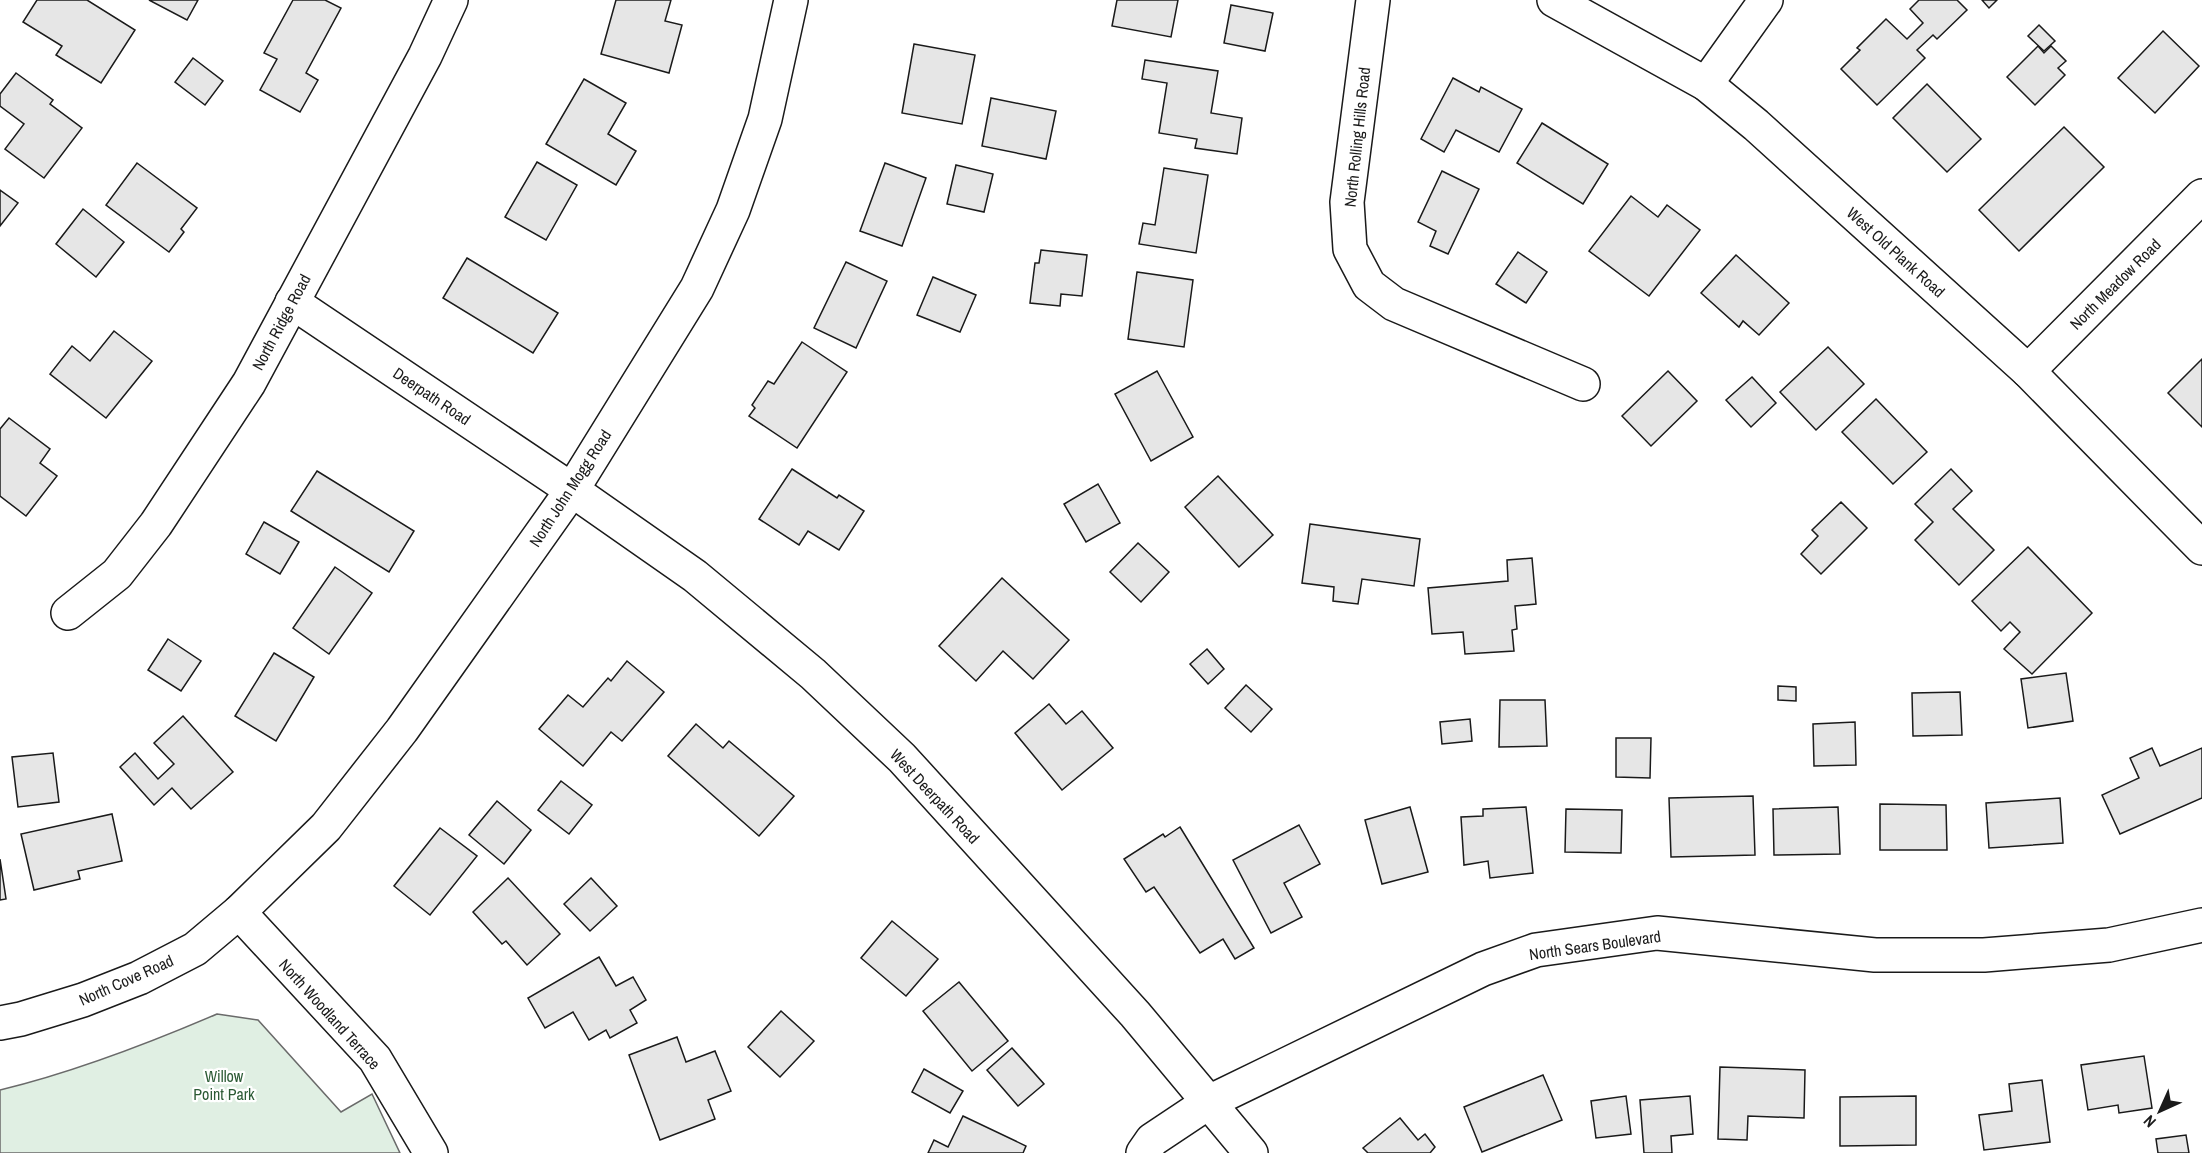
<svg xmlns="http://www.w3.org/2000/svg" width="2202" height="1153" font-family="'Archivo Narrow',sans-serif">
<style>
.green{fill:#e0efe3;stroke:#6a6a6a;stroke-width:1.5}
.building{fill:#e6e6e6;stroke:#1a1a1a;stroke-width:1.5}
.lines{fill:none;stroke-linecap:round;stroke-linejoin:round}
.minor-casing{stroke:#1a1a1a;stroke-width:36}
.minor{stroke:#fff;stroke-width:33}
.labels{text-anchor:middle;stroke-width:4.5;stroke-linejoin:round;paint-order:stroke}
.street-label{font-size:16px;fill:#1a1a1a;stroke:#fff}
.park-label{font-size:16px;fill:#2b5a34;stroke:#fff}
</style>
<rect width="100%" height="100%" fill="#fff"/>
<path class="green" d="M 217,1014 L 258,1020 L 341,1112 L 372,1094 L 400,1153 L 0,1153 L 0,1090 C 75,1072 147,1044 217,1014 Z"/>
<g class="building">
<polygon points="37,0 87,0 135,30 101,83 56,55 62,46 23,22"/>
<polygon points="149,0 198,0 187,20"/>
<polygon points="293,0 325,0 341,8 306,73 318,80 300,112 260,90 277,59 264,53"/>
<polygon points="616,0 671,0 665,21 682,25 669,73 601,54"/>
<polygon points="1117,0 1178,0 1171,37 1112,26"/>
<polygon points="1919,0 1957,0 1967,10 1937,39 1933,35 1917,50 1925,58 1877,105 1841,69 1860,50 1857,48 1886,19 1907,39 1923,23 1910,9"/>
<polygon points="1982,0 1997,0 1989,8"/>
<polygon points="1231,5 1273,13 1265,51 1224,43"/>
<polygon points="2039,25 2055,41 2044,51 2028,36"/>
<polygon points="2163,31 2199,66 2155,113 2118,78"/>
<polygon points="914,44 975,55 962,124 902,113"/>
<polygon points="2038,46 2044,53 2051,46 2066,61 2058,68 2065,75 2035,105 2007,77"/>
<polygon points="193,58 223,81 205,105 175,82"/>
<polygon points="1145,60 1218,71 1211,113 1242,118 1237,154 1195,148 1197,139 1159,133 1167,83 1142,79"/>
<polygon points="16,73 53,100 50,104 82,128 44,178 5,149 24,124 0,106 0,94"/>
<polygon points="1453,78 1479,92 1481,87 1522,109 1499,152 1456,130 1444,152 1421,139"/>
<polygon points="584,79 626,103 608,134 636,151 616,185 546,144"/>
<polygon points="1927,84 1981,139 1947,172 1893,118"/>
<polygon points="991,98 1056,111 1046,159 982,146"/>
<polygon points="1542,123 1608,164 1583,204 1517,163"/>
<polygon points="2064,127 2104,167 2019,251 1979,210"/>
<polygon points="537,162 577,185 546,240 505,217"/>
<polygon points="137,163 197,208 181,229 184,232 169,252 106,205"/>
<polygon points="885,163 926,178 902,246 860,231"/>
<polygon points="956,165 993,174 984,212 947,204"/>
<polygon points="1164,168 1208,175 1196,253 1139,244 1143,223 1155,225"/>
<polygon points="1442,171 1479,189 1448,254 1430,246 1436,231 1418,222"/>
<polygon points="0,190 18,203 0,226"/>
<polygon points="1631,196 1658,217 1667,205 1700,230 1649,296 1589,251"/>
<polygon points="83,209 124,242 96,277 56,244"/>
<polygon points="1041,250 1087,255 1082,296 1061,294 1060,306 1030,303 1035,263 1039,263"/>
<polygon points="1518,252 1547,272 1526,303 1496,284"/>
<polygon points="1736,255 1789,303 1759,335 1743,321 1739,327 1701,293"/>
<polygon points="467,258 558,313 533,353 443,298"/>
<polygon points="846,262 887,281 856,348 814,328"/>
<polygon points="1137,272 1193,280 1184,347 1128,339"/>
<polygon points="933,277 976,295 960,332 917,315"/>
<polygon points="114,331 152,361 106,418 50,374 72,346 90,361"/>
<polygon points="802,342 847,372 797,448 749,416 755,408 752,405 768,381 774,384"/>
<polygon points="1828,347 1864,384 1816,430 1780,392"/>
<polygon points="2202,359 2202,427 2168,393"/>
<polygon points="1157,371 1193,437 1151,461 1115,394"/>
<polygon points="1668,371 1697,401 1651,446 1622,416"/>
<polygon points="1752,377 1776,403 1751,427 1726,400"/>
<polygon points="1876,399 1927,452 1893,484 1842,432"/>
<polygon points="9,418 50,449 40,463 57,476 26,516 0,496 0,429"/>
<polygon points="792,469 837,498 839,495 864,511 839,550 808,531 799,545 759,519"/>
<polygon points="1951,469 1972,491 1953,509 1994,550 1959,585 1915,540 1933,522 1915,504"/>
<polygon points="317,471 414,531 389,572 291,511"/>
<polygon points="1218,476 1273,535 1239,567 1185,507"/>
<polygon points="1098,484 1120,523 1086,542 1064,504"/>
<polygon points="1841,502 1867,528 1821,574 1801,554 1818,536 1812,530"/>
<polygon points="264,522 299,542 280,574 246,554"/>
<polygon points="1310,524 1420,539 1414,586 1362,579 1358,604 1333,601 1334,587 1302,583"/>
<polygon points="1138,543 1169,572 1141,602 1110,572"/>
<polygon points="2028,547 2092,613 2032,674 2004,649 2020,632 2010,622 2001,631 1972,601"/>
<polygon points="1532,558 1536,604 1515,606 1517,629 1512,630 1514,651 1465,654 1463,632 1432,634 1428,588 1508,581 1507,560"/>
<polygon points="335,567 372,593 329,654 293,628"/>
<polygon points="1002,578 1069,640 1033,679 1003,651 976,681 939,646"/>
<polygon points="168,639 201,661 181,691 148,670"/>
<polygon points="1207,649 1224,669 1208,684 1190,664"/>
<polygon points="274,653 314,677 276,741 235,716"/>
<polygon points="627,661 664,692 622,741 611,732 583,766 539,729 568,695 583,707 608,678 611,681"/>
<polygon points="2066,673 2073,721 2028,728 2021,679"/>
<polygon points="1246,685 1272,709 1251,732 1225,708"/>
<polygon points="1778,686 1796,687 1796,701 1778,700"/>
<polygon points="1960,692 1962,735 1913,736 1912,693"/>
<polygon points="1500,700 1545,700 1547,746 1499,747"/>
<polygon points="1049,704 1066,724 1082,711 1113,748 1062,790 1015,733"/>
<polygon points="183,716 233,772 191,809 172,788 154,805 120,767 135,753 158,779 174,764 154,743"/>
<polygon points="1470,719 1472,741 1442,744 1440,722"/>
<polygon points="1855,722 1856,765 1814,766 1813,724"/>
<polygon points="696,724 723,748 729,741 794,796 759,836 668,756"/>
<polygon points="1616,738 1651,738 1650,778 1616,777"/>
<polygon points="2152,748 2160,766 2202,748 2202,798 2120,834 2102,795 2139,778 2130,758"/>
<polygon points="53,753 59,802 18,807 12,757"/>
<polygon points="561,781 592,805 569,834 538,810"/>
<polygon points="1753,796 1755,855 1671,857 1669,798"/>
<polygon points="2060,798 2063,843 1989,848 1986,803"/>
<polygon points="497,801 531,830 504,864 469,835"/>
<polygon points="1880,804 1946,805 1947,850 1880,850"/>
<polygon points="1410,807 1428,872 1382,884 1365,820"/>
<polygon points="1526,807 1533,873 1490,878 1488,861 1464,865 1461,817 1483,816 1483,809"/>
<polygon points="1838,807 1840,854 1774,855 1773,809"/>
<polygon points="1566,809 1622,810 1621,853 1565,852"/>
<polygon points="112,814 122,861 78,871 80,879 34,890 21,834"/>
<polygon points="1299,825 1320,864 1284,883 1302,917 1271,933 1233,860"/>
<polygon points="1180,827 1254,948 1235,959 1223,939 1200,953 1154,887 1146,892 1124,859 1163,834 1165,837"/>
<polygon points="440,828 477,856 430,915 394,886"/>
<polygon points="0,859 6,899 0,900"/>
<polygon points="508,878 560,934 527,965 506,941 502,944 473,912"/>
<polygon points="591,878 617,906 590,931 564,904"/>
<polygon points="892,921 938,959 906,996 861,958"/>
<polygon points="599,957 616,986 633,977 646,1000 630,1010 637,1023 610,1038 606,1030 589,1040 573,1012 545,1028 528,998"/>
<polygon points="959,982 1008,1041 972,1071 923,1011"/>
<polygon points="781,1011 814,1041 780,1077 748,1047"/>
<polygon points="677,1037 686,1062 715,1051 731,1091 708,1100 715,1119 660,1140 629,1055"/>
<polygon points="1012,1048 1044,1084 1018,1106 987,1070"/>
<polygon points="2144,1056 2152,1108 2119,1113 2118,1105 2088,1110 2081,1065"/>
<polygon points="1720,1067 1805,1070 1804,1118 1748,1116 1747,1140 1718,1139"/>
<polygon points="924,1069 963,1091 950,1113 912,1092"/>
<polygon points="1543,1075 1562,1120 1482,1152 1464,1107"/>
<polygon points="2042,1080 2050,1142 1984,1150 1979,1115 2012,1111 2009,1084"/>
<polygon points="1626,1096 1631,1134 1596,1138 1591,1101"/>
<polygon points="1690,1096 1693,1134 1671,1136 1672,1153 1644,1153 1640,1100"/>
<polygon points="1916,1096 1916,1145 1840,1146 1840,1097"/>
<polygon points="963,1116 1026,1146 1023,1153 928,1153 934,1140 948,1147"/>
<polygon points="1400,1118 1418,1140 1425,1134 1435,1147 1430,1153 1368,1153 1363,1148"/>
<polygon points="2186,1135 2189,1153 2158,1153 2156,1139"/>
</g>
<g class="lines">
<defs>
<g id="minor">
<polyline points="1373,0 1347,202 1350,249 1369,285 1394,304 1583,384"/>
<polyline points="1554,0 1706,84 1756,125 2028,371 2202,548"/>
<polyline points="1706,84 1766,0"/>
<polyline points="292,302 572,490 695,576 813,674 902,758 1135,1014 1251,1153"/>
<polyline points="2028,371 2202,196"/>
<polyline points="68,613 117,574 156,524 249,383 425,56 451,0"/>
<polyline points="239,912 375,1059 431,1153"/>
<polyline points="0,1023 21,1019 83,1000 139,978 195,949 239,912 326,827 402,730 572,490 697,288 733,210 765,119 791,0"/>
<polyline points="1143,1153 1152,1140 1209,1102 1483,969 1536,950 1657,933 1875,955 1984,955 2109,945 2202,925"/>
</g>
</defs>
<use href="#minor" class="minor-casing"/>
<use href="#minor" class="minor"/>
</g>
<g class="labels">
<g class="street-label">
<text transform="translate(1357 137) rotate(-84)" y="6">North Rolling Hills Road</text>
<text transform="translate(1896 252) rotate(42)" y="6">West Old Plank Road</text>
<text transform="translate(2115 284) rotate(-45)" y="6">North Meadow Road</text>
<text transform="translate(281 322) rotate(-62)" y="6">North Ridge Road</text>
<text transform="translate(432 396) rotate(34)" y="6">Deerpath Road</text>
<text transform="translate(570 488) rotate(-57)" y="6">North John Mogg Road</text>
<text transform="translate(935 796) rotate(47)" y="6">West Deerpath Road</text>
<text transform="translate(1595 945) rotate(-8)" y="6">North Sears Boulevard</text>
<text transform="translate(126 980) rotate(-24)" y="6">North Cove Road</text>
<text transform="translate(330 1014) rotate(48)" y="6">North Woodland Terrace</text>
</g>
<g class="park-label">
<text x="224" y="1082">Willow<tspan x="224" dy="18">Point Park</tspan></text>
</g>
</g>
<g transform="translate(2160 1111) rotate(225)" stroke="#ffffff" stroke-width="4.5" paint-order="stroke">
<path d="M0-4.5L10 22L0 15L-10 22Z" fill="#1a1a1a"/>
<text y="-9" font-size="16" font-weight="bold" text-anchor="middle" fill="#1a1a1a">N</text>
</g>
</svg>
